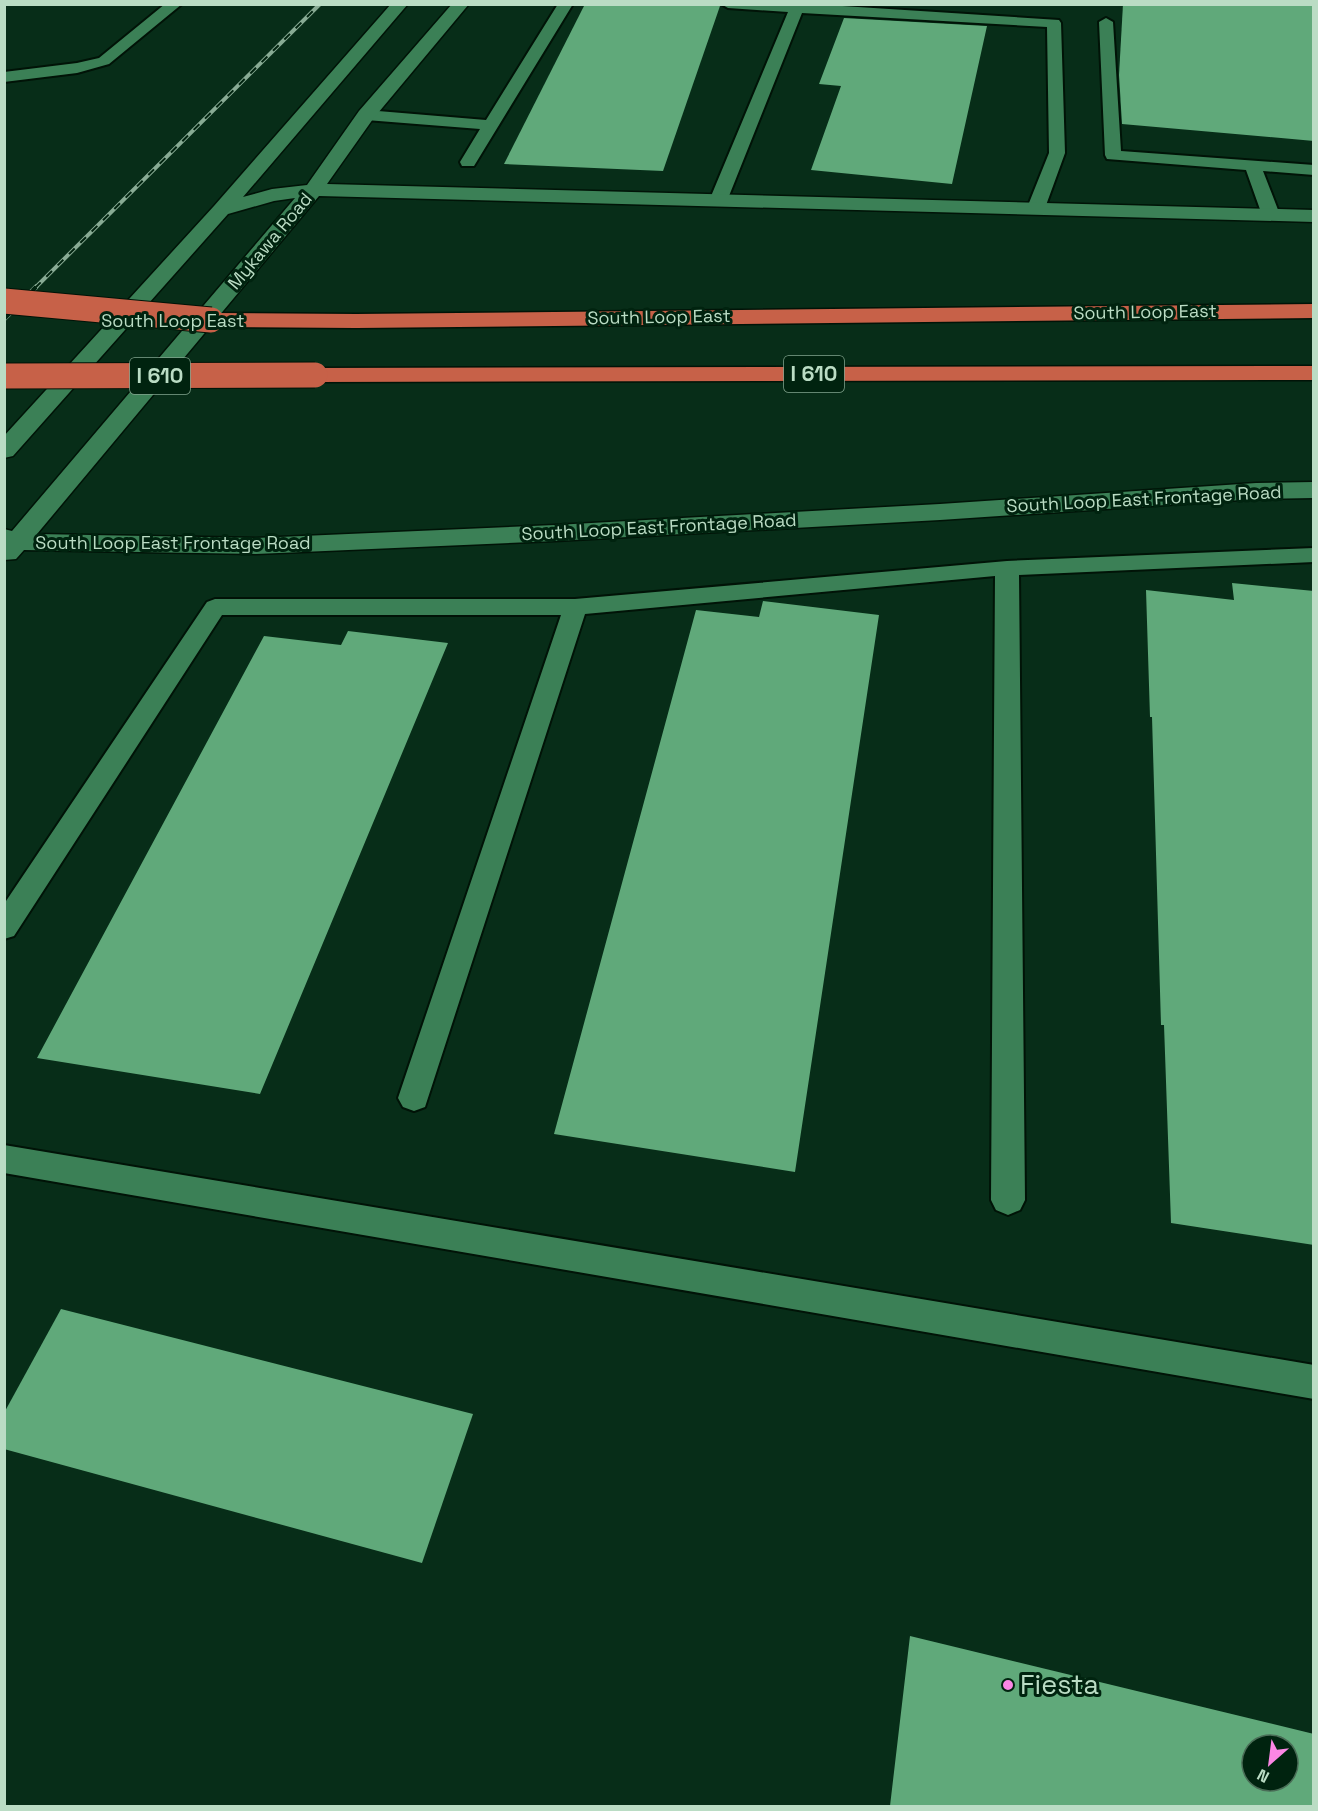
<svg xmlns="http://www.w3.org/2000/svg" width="1318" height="1811" font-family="'Space Grotesk',sans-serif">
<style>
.building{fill:#60a97a;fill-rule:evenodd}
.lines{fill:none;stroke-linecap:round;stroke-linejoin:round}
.service-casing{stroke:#011307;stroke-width:4}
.secondary-casing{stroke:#011307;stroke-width:3}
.motorway-casing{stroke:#011307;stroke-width:3}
.service{fill:#3b8056;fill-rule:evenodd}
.secondary{fill:#3b8056;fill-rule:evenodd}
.motorway{fill:#c76148;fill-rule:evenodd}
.rail-far1-casing{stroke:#88ab94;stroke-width:4}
.rail-casing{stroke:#88ab94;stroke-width:5}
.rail-far1{stroke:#00230f;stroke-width:2;stroke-dasharray:8;stroke-linecap:butt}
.rail{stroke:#00230f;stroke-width:4;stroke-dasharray:10;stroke-linecap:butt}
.motorway-bridge-casing{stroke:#011307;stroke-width:27;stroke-linecap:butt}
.motorway-bridge{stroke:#c76148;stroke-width:25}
.poi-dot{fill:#fb87e5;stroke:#00230f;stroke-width:2}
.labels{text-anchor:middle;stroke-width:6;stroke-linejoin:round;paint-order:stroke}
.far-street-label{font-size:18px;fill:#badcc4;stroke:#00230f}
.shield{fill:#00230f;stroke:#82a48e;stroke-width:1.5}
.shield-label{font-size:21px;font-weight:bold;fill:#badcc4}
.near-poi-label{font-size:27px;fill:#badcc4;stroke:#00230f;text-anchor:start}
</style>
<rect width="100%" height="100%" fill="#072d18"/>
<g class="building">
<polygon points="585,4 720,6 663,171 504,164"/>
<polygon points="1123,4 1314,4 1314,141 1122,124 1119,75"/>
<polygon points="844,18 987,26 952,184 811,170 841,86 819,84"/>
<polygon points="1232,583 1314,591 1314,1245 1171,1223 1164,1025 1161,1025 1152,717 1150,717 1146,590 1234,600"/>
<polygon points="763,601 879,615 795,1172 554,1134 696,610 759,617"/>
<polygon points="348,631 448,643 260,1094 37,1058 264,636 341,645"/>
<polygon points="61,1309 473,1414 422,1563 4,1449 4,1413"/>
<path d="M 910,1636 L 1314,1734 L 1314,1806 L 890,1806 ZM 1252,1745 L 1288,1745 L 1288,1781 L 1252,1781 Z"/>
</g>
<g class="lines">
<defs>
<g id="service">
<polygon points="165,4 182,4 109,64 77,73 4,82 4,72 77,63 99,58"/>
<polygon points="558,4 573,4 474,166 462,166 460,162 480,129 366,120 358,115 366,110 486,120"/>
<polygon points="721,4 811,4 1059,20 1061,23 1065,153 1045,208 1042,212 1030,212 1027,208 1049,153 1047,27 802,13 727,201 724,205 712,205 709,201 788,12 728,8"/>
<polygon points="1106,18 1113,22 1121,151 1314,165 1314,175 1263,171 1280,215 1277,219 1265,219 1262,215 1246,170 1107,159 1105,155 1099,22"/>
<polygon points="1314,548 1314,562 1019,575 1025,1200 1020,1210 1008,1215 996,1210 991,1200 995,576 585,614 425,1107 414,1111 403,1107 398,1098 561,615 222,615 14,936 4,939 4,904 207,602 215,599 575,599 1007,561"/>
<polygon points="4,1145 1314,1365 1314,1399 4,1173"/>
</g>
<polygon id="secondary" points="391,4 408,4 243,197 272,189 307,185 359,111 452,4 469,4 373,119 327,184 1314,210 1314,222 319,196 37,534 256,538 555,525 940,504 1256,483 1314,482 1314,498 1256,499 940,520 555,541 256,554 24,550 16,559 4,560 4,529 12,531 295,198 274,201 228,214 13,456 4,458 4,436 214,206"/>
<g id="motorway">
<polygon points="1314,304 1314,318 356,328 211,327 203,325 200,320 203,315 211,313 356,314"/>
<polygon points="1314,366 1314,380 315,382 307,380 303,375 307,370 315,368"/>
</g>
</defs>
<use href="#service" class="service-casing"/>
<use href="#secondary" class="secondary-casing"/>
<use href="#motorway" class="motorway-casing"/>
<use href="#service" class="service"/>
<use href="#secondary" class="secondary"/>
<use href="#motorway" class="motorway"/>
<defs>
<polyline id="rail-far1" points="35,288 320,4"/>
<polyline id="rail" points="4,319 36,287"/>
</defs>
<use href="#rail-far1" class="rail-far1-casing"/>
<use href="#rail" class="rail-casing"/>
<use href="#rail-far1" class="rail-far1"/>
<use href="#rail" class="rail"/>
<defs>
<g id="motorway-bridge">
<polyline points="4,301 211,320"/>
<polyline points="4,376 315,375"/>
</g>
</defs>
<use href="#motorway-bridge" class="motorway-bridge-casing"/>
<use href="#motorway-bridge" class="motorway-bridge"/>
</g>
<circle class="poi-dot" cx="1008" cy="1685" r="6"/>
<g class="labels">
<g class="far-street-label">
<text transform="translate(270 241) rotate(-50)" y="6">Mykawa Road</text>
<text transform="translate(1145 312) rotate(-1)" y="6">South Loop East</text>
<text transform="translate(659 317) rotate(-1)" y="6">South Loop East</text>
<text x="173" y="327">South Loop East</text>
<text transform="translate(1144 499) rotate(-3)" y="6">South Loop East Frontage Road</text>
<text transform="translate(659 527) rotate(-3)" y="6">South Loop East Frontage Road</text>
<text x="173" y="549">South Loop East Frontage Road</text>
</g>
<g class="shield">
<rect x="784" y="356" width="60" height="36" rx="4.5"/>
<rect x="130" y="358" width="60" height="36" rx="4.5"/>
</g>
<g class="shield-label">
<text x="814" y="381">I 610</text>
<text x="160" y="383">I 610</text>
</g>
<g class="near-poi-label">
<text x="1020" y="1694">Fiesta</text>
</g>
</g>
<rect width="1318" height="1811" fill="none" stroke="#badcc4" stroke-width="12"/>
<g transform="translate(1270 1763) rotate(208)"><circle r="28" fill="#00230f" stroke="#4a6d57" stroke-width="1.5"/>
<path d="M0-4.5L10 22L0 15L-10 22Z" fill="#fb87e5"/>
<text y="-9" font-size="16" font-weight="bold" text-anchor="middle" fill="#badcc4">N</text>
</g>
</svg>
